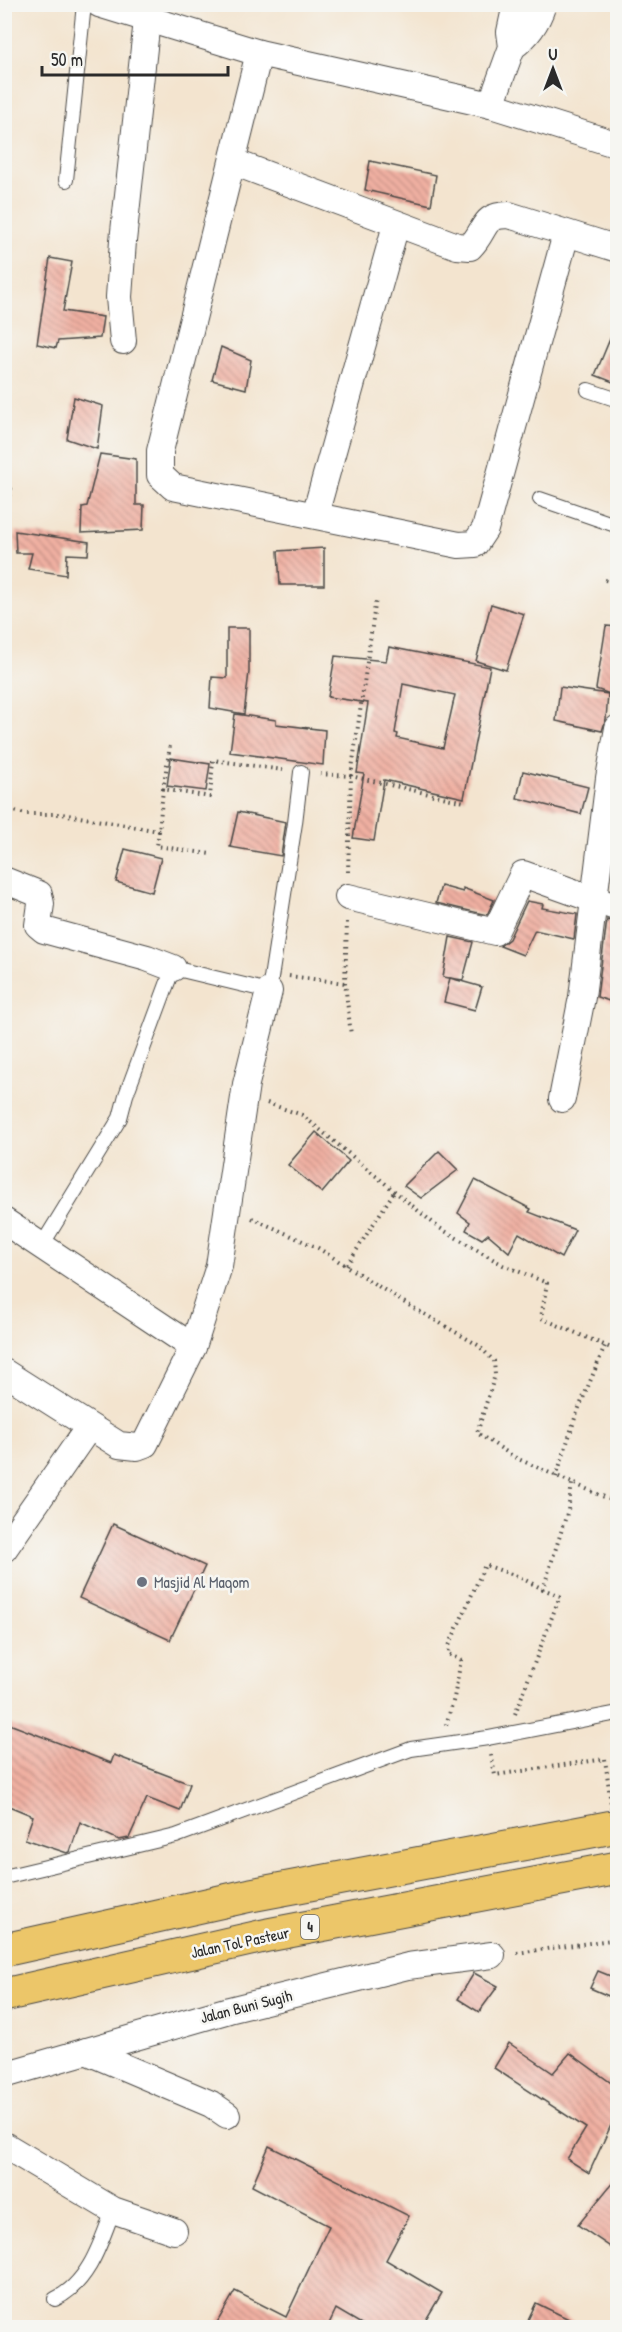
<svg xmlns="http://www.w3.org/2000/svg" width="622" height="2332" font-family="'Patrick Hand',sans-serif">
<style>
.building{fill:url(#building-back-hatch);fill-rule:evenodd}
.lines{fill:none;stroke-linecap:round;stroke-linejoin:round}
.service-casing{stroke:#494744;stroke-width:16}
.minor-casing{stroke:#494744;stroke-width:28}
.motorway-casing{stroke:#494744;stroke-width:35}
.path{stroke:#494744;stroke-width:4;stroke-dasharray:1.5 4.5;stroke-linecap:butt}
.service{stroke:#fff;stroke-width:14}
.minor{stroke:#fff;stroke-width:26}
.motorway{stroke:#ecc669;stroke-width:33}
.path-bridge{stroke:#494744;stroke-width:4;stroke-dasharray:1.5 4.5;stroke-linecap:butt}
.worship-dot{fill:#6b7280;stroke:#f6f6f2;stroke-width:2}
.labels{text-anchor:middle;stroke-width:5;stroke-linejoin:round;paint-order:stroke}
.shield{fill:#f6f6f2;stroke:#686867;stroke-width:1.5}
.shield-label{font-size:15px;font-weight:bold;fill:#2b2b2b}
.worship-label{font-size:16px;fill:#5b616d;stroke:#f6f6f2;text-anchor:start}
.street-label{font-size:16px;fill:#2b2b2b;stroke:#f6f6f2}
</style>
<defs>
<pattern id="building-back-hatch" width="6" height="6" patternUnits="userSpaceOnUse" patternTransform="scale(1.5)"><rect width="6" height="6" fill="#f0b0a2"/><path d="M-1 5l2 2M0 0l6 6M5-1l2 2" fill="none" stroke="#c38f84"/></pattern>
</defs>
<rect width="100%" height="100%" fill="#f6f6f2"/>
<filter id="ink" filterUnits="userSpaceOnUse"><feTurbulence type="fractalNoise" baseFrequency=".0167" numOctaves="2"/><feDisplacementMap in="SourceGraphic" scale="12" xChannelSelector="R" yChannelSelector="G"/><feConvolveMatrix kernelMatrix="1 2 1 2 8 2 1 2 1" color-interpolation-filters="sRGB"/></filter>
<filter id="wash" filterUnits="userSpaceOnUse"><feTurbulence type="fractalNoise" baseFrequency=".008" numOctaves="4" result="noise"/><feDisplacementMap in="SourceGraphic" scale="24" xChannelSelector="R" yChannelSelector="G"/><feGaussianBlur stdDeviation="1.35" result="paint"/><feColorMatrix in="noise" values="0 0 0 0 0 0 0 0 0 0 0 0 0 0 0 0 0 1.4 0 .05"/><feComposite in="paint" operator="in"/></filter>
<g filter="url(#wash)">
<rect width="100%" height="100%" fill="#f3e4cf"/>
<g id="blocks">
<g class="building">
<polygon points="370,161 436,175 431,205 365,190"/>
<polygon points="50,258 72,262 63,311 103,317 100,338 58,341 56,348 37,344"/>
<polygon points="617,322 618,322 618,384 595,375"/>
<polygon points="221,347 251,360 246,389 212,380"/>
<polygon points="74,397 103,406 97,449 67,439"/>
<polygon points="100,454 136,459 136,505 144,505 143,530 81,533 82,507 87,506"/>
<polygon points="15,531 89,542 88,555 67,554 66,575 28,569 32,553 16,553"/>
<polygon points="324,548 324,585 280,585 278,551"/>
<polygon points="491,604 524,614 506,670 476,661"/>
<polygon points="606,626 618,627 618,697 596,689"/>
<polygon points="227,628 249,628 249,672 244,714 210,708 212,677 227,678"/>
<path d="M 389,647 L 490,667 L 464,798 L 384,780 L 374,841 L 353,838 L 364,774 L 357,773 L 368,703 L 328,697 L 335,656 L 386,661 ZM 403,684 L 455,695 L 443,748 L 397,738 L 398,734 L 395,733 Z"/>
<polygon points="560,687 608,694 606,719 602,731 556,721"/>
<polygon points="235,714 276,720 276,724 325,730 323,765 230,752"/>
<polygon points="171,758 210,764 206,791 167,786"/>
<polygon points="523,771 588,787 581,814 517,798"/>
<polygon points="238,812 286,822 281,856 230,847"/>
<polygon points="125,849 161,858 152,892 116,882"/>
<polygon points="441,886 463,892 463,888 494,900 487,915 436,903"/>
<polygon points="527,901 543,904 542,908 577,914 574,939 535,930 523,955 500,946 509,939"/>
<polygon points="607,920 618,923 618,1004 597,997"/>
<polygon points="450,937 473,942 463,980 443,977"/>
<polygon points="450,978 482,987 475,1010 444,1002"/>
<polygon points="316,1132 349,1161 322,1193 288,1165"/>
<polygon points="439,1151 458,1170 421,1198 404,1186"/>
<polygon points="475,1180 531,1209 529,1212 575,1230 561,1258 519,1233 509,1252 488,1234 482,1239 466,1230 470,1222 458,1213"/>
<polygon points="113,1524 205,1566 170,1640 79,1598"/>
<polygon points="4,1722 111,1763 114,1755 190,1784 180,1811 147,1798 129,1838 119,1840 80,1822 70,1852 67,1853 25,1839 33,1816 4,1804"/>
<polygon points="598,1971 618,1979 618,2000 590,1988"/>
<polygon points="474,1973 498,1986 479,2012 458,1999"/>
<polygon points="509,2043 553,2073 570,2053 618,2088 618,2110 589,2173 567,2159 586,2128 494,2068"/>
<polygon points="269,2146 409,2216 386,2260 442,2293 421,2328 368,2328 336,2309 327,2328 214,2328 235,2291 286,2317 329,2226 252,2186"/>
<polygon points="618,2176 618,2252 578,2225"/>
<polygon points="536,2303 587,2328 524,2328"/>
</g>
</g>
</g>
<g filter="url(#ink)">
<use href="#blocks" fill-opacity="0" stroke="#494744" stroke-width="1.5"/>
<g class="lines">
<defs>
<g id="service">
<polyline points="66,180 84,4"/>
<polyline points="588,390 618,400"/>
<polyline points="540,499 618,526"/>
<polyline points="42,1245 120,1118 126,1095 173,968 269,991 295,823 301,772"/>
<polyline points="4,1877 176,1836 411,1749 488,1738 618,1713"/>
<path d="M 55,2299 C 89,2283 101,2242 113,2210"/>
</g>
<g id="minor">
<polyline points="99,4 259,53 491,105 618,145"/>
<path d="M 512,47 C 528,36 537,23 543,4"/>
<polyline points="259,53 160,451 160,475 173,487 459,545 475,544 485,529 566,234"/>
<polyline points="491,105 512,47 510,32 516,4"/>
<path d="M 233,162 L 457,246 L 470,247 C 487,230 481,215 509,215 L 618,249"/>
<polyline points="123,341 119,297 123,241 147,20"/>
<polyline points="315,515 396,225"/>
<polyline points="4,880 39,894 41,904 38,925 44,930 147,958 173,968"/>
<polyline points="348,897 495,932 523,874 618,908"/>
<polyline points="562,1099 582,997 609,778 618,728"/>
<polyline points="4,1221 193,1347"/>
<polyline points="4,1372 119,1445 137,1447 145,1444 193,1347 219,1266 246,1084 269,991"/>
<polyline points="4,1549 89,1427"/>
<polyline points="86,2051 211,2104 227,2115"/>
<polyline points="4,2075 229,2010 408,1966 492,1955"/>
<polyline points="4,2145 113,2210 174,2231"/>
</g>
<g id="motorway">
<polyline points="4,1950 251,1895 618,1826"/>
<polyline points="4,1995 268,1935 618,1868"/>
</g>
</defs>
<use href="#service" class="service-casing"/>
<use href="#minor" class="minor-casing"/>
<use href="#motorway" class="motorway-casing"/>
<g class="path">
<polyline points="4,487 11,489 4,517"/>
<polyline points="605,580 618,583"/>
<polyline points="320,774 351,776 464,802"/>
<polyline points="163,789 170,746"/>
<polyline points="4,808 25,814 62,814 159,831 163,789 210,797 213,760 283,770"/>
<polyline points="159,831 157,846 210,854"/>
<polyline points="348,872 351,776 376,598"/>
<polyline points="347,922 345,983 351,1035"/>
<polyline points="289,976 345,983"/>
<polyline points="267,1103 302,1115 438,1227 503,1265 547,1283 541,1318 618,1351"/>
<polyline points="252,1218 318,1248 400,1300 478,1345 494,1361 495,1375 477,1433 516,1458 618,1503"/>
<polyline points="347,1265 394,1192"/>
<polyline points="556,1477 576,1415 605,1346"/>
<polyline points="515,1714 560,1596 543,1589 568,1510 572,1484"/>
<polyline points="446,1725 454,1698 461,1660 448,1654 449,1646 485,1565 517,1576 543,1589"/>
<polyline points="491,1755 495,1775 605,1759"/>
<polyline points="517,1953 618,1939"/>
</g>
<use href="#service" class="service"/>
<use href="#minor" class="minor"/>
<use href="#motorway" class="motorway"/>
<polyline class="path-bridge" points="605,1759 618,1856"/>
</g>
</g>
<circle class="worship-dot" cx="142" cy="1582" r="6"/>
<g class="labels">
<rect class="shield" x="301" y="1915" width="18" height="24" rx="4.5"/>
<g class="shield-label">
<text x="310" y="1932">4</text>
</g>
<g class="worship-label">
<text x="154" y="1588">Masjid Al Maqom</text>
</g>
<g class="street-label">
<text transform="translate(240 1942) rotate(-12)" y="6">Jalan Tol Pasteur</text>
<text transform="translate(246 2006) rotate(-14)" y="6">Jalan Buni Sugih</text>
</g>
</g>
<rect width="622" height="2332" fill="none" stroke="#f6f6f2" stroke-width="24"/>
<g transform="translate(553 69)" stroke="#f6f6f2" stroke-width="4.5" paint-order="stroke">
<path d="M0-4.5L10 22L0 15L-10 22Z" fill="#2b2b2b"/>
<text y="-9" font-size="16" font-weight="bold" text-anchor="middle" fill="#2b2b2b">U</text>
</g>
<path d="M42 66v9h186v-9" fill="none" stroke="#2b2b2b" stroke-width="3"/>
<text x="51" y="66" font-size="18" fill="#2b2b2b" stroke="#f6f6f2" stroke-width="4.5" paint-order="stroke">50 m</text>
</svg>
